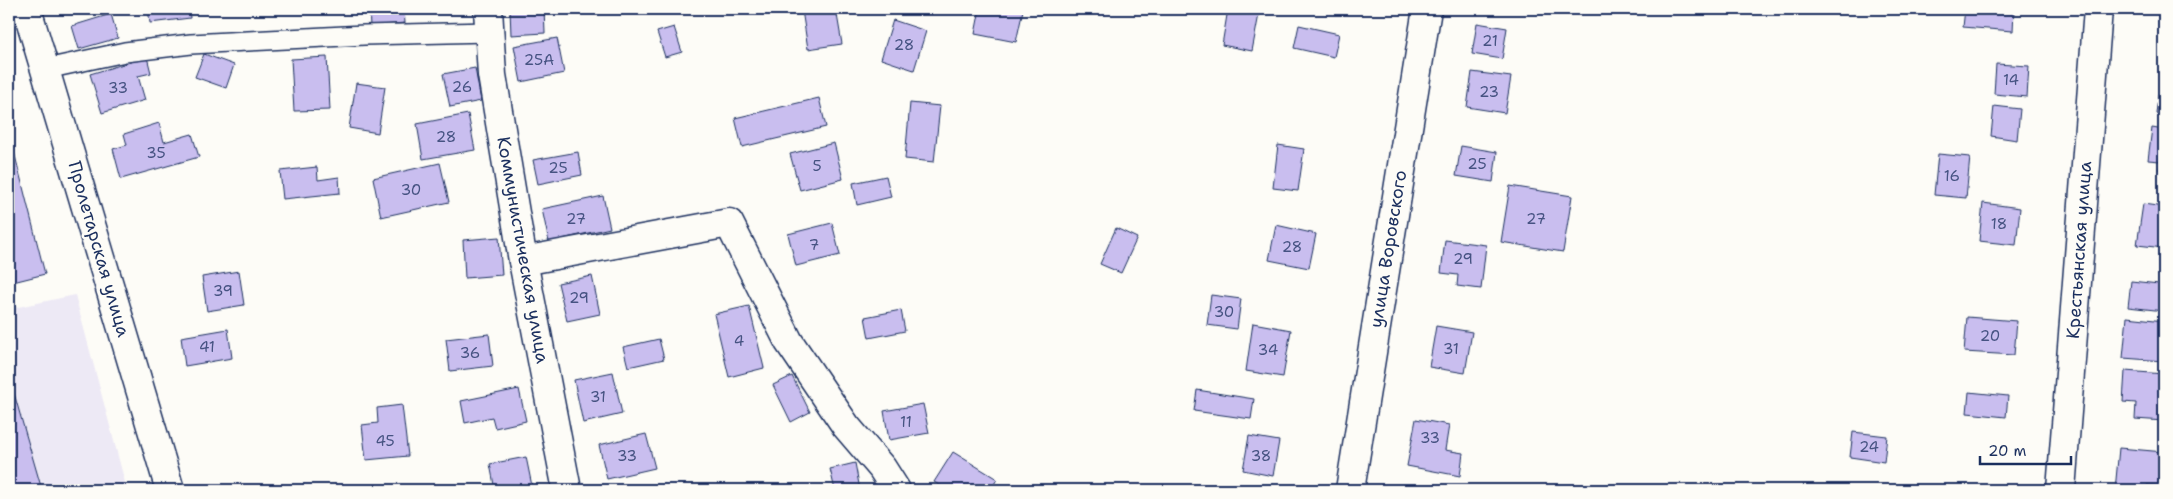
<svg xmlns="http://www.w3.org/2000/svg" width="2173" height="499" font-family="'Shantell Sans',sans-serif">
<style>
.built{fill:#ede9f5}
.building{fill:#c9beef;stroke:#1b2f5e}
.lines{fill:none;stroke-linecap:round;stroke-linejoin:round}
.service-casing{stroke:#1b2f5e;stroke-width:22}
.minor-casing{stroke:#1b2f5e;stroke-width:31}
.service{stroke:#fdfcf7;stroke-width:19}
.minor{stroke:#fdfcf7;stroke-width:28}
.labels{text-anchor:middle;stroke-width:5;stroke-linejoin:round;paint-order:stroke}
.number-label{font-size:15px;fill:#465382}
.street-label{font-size:18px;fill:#1b2f5e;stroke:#fdfcf7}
</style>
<rect width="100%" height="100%" fill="#fdfcf7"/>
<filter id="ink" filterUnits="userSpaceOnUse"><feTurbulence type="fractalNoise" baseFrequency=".02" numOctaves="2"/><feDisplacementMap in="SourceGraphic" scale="10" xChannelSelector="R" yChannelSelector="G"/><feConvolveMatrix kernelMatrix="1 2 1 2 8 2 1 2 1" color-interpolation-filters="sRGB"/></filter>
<g filter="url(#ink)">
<polygon class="built" points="75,295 127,490 9,490 9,309"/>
<g class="building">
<polygon points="148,9 189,9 190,18 150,23"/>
<polygon points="369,9 404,9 405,23 370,26"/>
<polygon points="510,9 544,9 545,33 511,35"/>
<polygon points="809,9 836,9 842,44 808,49 802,10"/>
<polygon points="980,9 1023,10 1016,42 975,34"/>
<polygon points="1228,9 1260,9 1252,51 1222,45"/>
<polygon points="1965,9 2014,9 2013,31 1963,27"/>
<polygon points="111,14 118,38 79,49 72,26"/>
<polygon points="893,20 926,31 914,70 881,59"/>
<polygon points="1477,23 1507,28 1502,59 1472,54"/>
<polygon points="1299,25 1339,34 1334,57 1294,48"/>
<polygon points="674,27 682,52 665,57 657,32"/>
<polygon points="557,38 564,73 521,82 514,46"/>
<polygon points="204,54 234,65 226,88 195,77"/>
<polygon points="147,57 151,73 138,76 145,100 102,113 90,74"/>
<polygon points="327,57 330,110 294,111 291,59"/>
<polygon points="1996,64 2029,66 2027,97 1994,94"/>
<polygon points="475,68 481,101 450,107 443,74"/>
<polygon points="1472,72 1511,77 1505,113 1467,107"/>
<polygon points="356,83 385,87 378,133 349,128"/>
<polygon points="2159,89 2164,89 2164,116 2156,114"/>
<polygon points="819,98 826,127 742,147 735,118"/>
<polygon points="910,103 940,106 934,162 905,159"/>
<polygon points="1994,106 2020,109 2017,140 1991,136"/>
<polygon points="468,114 475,150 423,159 417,124"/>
<polygon points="159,123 164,142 192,134 199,157 121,179 113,149 127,145 124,134"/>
<polygon points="2152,128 2164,130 2164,171 2159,170 2160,161 2148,160"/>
<polygon points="9,132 45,274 9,283"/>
<polygon points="834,143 843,179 800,190 790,154"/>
<polygon points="1278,145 1304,149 1298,191 1273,188"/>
<polygon points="1461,146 1497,152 1493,182 1456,176"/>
<polygon points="578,152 582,175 538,184 533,160"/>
<polygon points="1938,154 1970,157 1966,198 1934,195"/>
<polygon points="440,163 449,202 381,217 373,178"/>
<polygon points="317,167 318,180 339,177 340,193 283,199 280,171"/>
<polygon points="886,176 891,197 857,205 853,183"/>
<polygon points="1510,186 1572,196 1563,252 1501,242"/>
<polygon points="603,196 610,228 549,242 542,209"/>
<polygon points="1983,203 2020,208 2016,245 1979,241"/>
<polygon points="2143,204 2164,207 2164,248 2137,245"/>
<polygon points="832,223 840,255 796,266 788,234"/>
<polygon points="1276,225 1316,234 1309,268 1269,260"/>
<polygon points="1116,228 1137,238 1121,273 1100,264"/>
<polygon points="499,237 502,275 465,278 463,240"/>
<polygon points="1445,240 1486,245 1481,289 1457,286 1458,275 1441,273"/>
<polygon points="239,271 244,305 207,311 202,277"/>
<polygon points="2161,271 2164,271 2164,311 2128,307 2131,281 2159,284"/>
<polygon points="592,276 600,314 567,321 558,283"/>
<polygon points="1211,295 1241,299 1237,329 1207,325"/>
<polygon points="749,306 764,368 729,377 714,314"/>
<polygon points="901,310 905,331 869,338 865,317"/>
<polygon points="1967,317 2017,321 2014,355 1964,352"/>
<polygon points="2127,317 2164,321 2164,361 2123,358"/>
<polygon points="1253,323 1291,330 1283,377 1246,371"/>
<polygon points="1436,326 1472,332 1465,373 1429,367"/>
<polygon points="228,329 232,358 185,366 181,337"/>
<polygon points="489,334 493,366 450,371 446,339"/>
<polygon points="659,339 664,359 628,367 623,347"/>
<polygon points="2125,371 2164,374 2164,421 2135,419 2136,403 2123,402"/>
<polygon points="613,372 622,414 583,423 574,380"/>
<polygon points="792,376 810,412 791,422 773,385"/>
<polygon points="519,389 526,421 495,428 492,417 465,423 461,401"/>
<polygon points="13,390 42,490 9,490 9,391"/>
<polygon points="1197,390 1254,399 1251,419 1194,411"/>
<polygon points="1969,392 2008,396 2006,417 1967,413"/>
<polygon points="923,404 929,433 889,440 884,411"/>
<polygon points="402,405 408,456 366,460 362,425 378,423 377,408"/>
<polygon points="1416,419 1449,425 1445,450 1463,453 1460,476 1407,466"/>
<polygon points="1853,432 1887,436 1884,462 1850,457"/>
<polygon points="646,434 655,468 607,479 599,445"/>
<polygon points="1249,436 1279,441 1273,476 1243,470"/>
<polygon points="2119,448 2164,452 2162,486 2147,485 2146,490 2115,490"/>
<polygon points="953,452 997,479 991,490 948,490 934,482"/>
<polygon points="526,457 532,486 514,490 495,490 490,464"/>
<polygon points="855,463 860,490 835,490 830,469"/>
<polygon points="1241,485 1270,490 1240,490"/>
</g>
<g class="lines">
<defs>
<polyline id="service" points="46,69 125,52 191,44 364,35 489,32"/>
<g id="minor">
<polyline points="27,9 170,490"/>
<polyline points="488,9 492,75 523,261 567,490"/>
<polyline points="523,261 729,223 789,342 846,426 882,468 896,490"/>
<polyline points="1350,490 1427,9"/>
<polyline points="2061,490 2098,9"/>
</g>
</defs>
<use href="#service" class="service-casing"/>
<use href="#minor" class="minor-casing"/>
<use href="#service" class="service"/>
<use href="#minor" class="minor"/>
</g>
</g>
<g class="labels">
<g class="number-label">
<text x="1490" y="46">21</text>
<text x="904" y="50">28</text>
<text x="539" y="65">25А</text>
<text x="2011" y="85">14</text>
<text x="462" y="92">26</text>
<text x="118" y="93">33</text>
<text x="1489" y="97">23</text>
<text x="446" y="142">28</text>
<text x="156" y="158">35</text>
<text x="1477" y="169">25</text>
<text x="817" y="171">5</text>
<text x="558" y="173">25</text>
<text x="1952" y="181">16</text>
<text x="411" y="195">30</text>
<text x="576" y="224">27</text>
<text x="1536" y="224">27</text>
<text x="1999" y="229">18</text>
<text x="814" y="250">7</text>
<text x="1292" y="252">28</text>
<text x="1463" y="264">29</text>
<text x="223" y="296">39</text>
<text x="579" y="303">29</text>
<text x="1224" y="317">30</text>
<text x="1990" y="341">20</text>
<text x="739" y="346">4</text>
<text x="207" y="352">41</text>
<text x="1451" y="354">31</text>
<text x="1268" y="355">34</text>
<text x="470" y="358">36</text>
<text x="598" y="402">31</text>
<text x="906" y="427">11</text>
<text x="1430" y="443">33</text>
<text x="385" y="446">45</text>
<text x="1869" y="452">24</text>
<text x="627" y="461">33</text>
<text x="1261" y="461">38</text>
</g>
<g class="street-label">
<text transform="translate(99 249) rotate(74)" y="6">Пролетарская улица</text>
<text transform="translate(1388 249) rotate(-81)" y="6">улица Воровского</text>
<text transform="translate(523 250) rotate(80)" y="6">Коммунистическая улица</text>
<text transform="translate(2079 250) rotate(-86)" y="6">Крестьянская улица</text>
</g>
</g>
<rect width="2173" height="499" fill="none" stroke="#fdfcf7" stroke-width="30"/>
<rect x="15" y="15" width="2143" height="469" fill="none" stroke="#1b2f5e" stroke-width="2" filter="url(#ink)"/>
<path d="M1980 456v8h91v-8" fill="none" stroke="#1b2f5e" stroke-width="2.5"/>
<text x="1988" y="456" font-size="15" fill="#1b2f5e" stroke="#fdfcf7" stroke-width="4" paint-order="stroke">20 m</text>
</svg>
